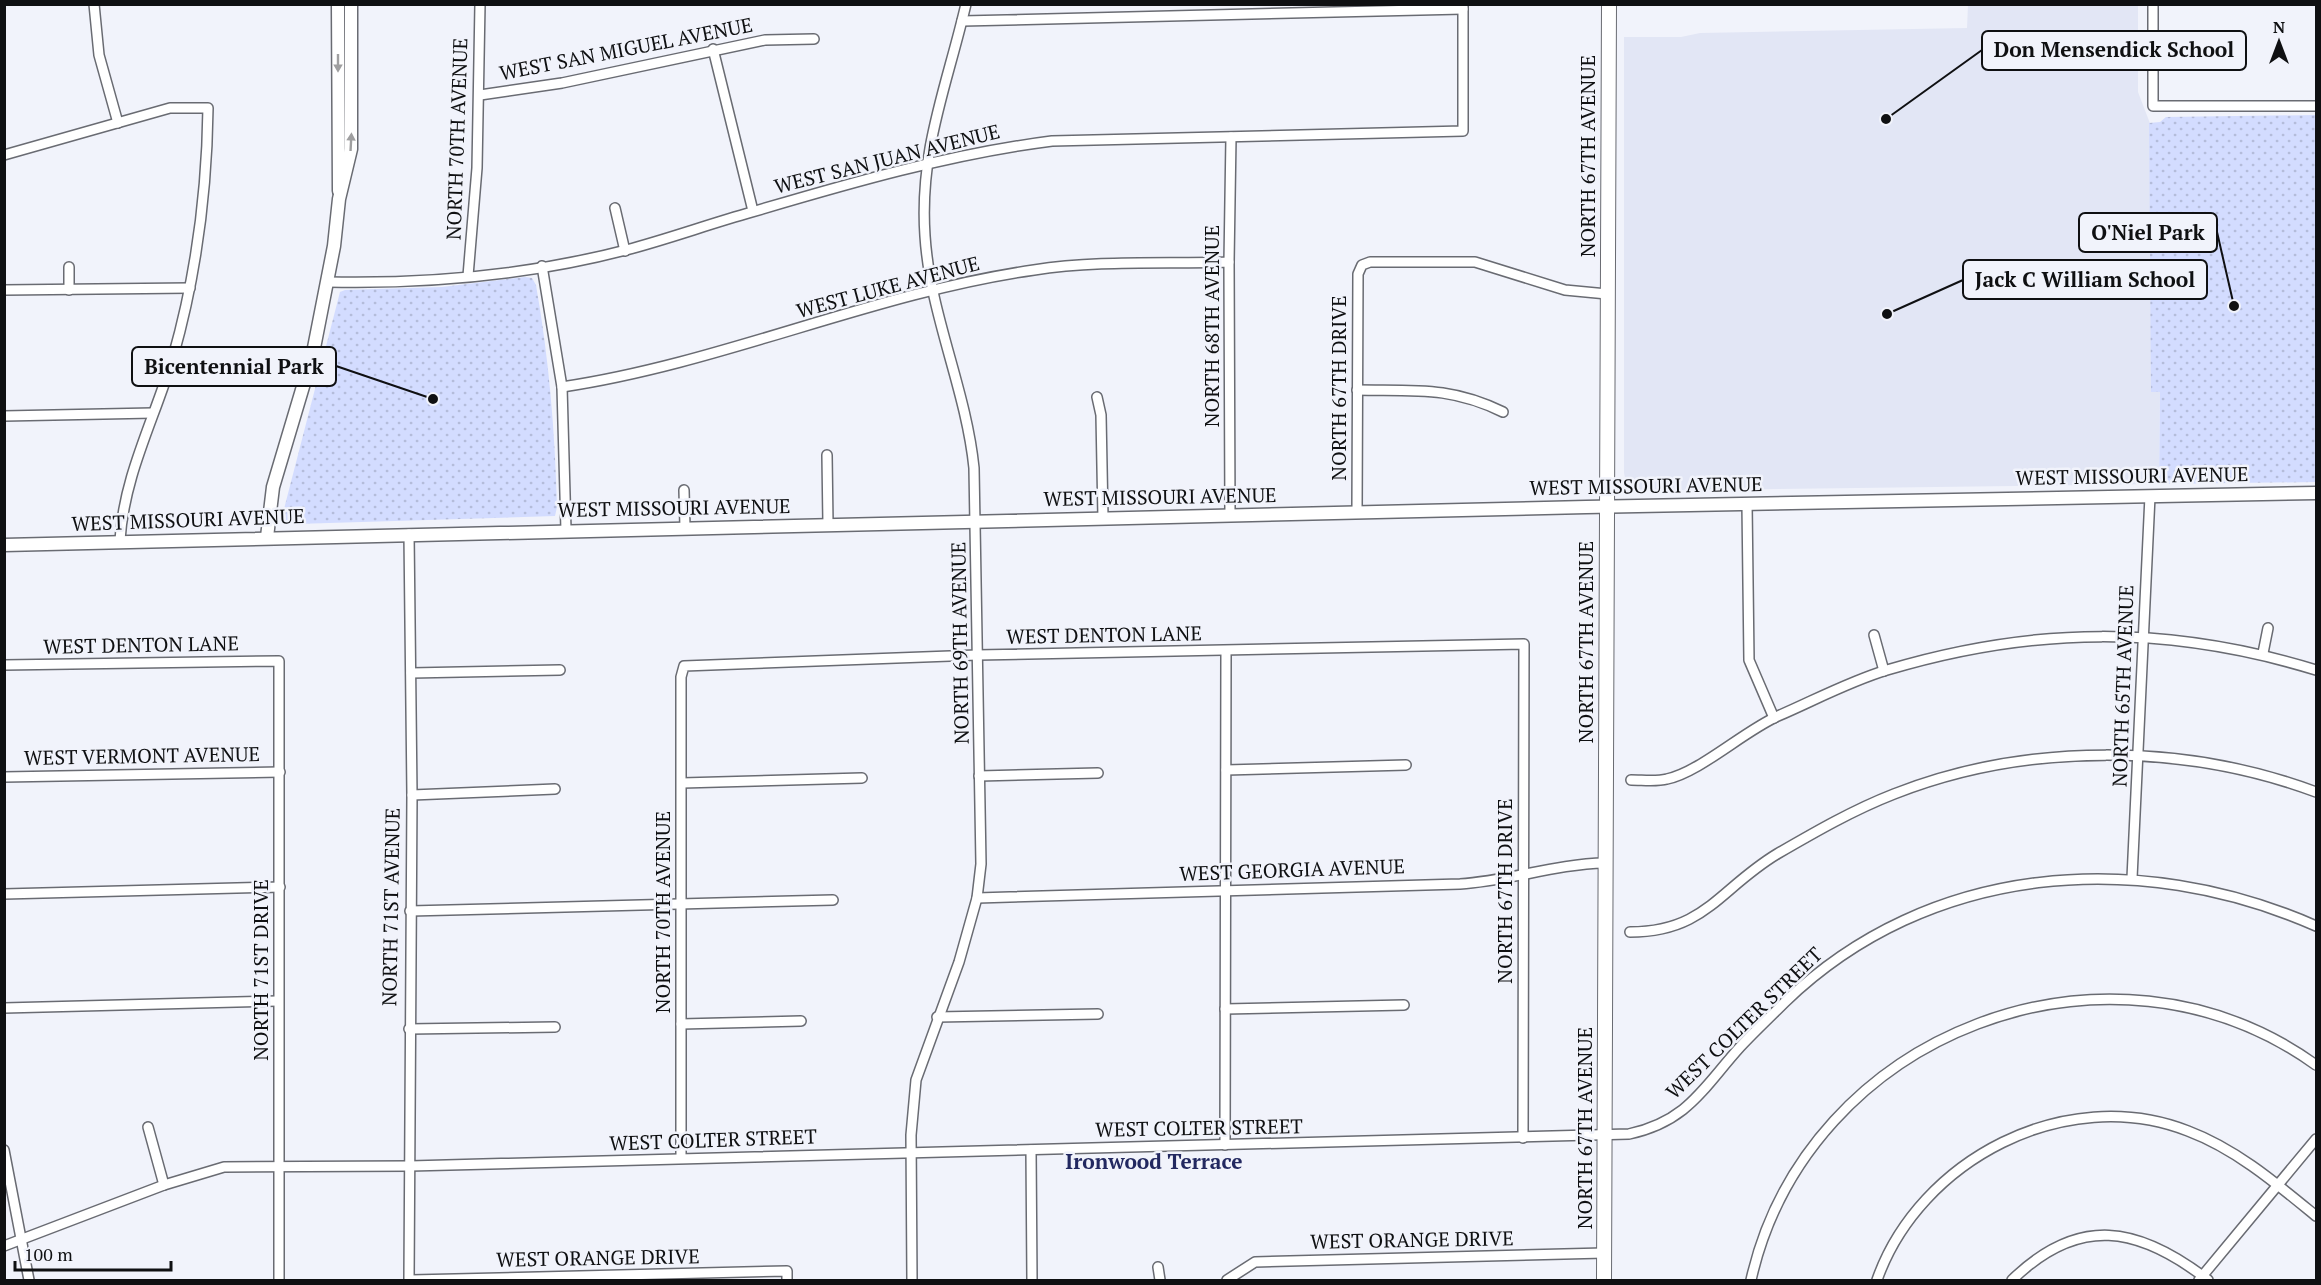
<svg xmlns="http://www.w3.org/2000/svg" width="2321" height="1285" font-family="'PT Serif',serif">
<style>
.built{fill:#e2e6f5}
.park{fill:url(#park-dots)}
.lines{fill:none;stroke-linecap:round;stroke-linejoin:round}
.minor-casing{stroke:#696b72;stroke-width:12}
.tertiary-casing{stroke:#696b72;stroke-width:15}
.secondary-casing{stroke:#696b72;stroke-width:16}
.minor{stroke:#fff;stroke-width:9}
.tertiary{stroke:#fff;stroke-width:12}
.secondary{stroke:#fff;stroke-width:14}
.oneway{fill:#9f9fa0}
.labels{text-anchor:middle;stroke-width:5;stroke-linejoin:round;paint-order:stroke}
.street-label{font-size:20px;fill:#0f1012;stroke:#f1f3fb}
.neighbourhood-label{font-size:21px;font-weight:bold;fill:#222860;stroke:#f1f3fb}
.leader{fill:none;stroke:#0f1012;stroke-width:2}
.callout-dot{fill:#0f1012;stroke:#f1f3fb;stroke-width:2}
.callout{fill:#f1f3fb;stroke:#0f1012;stroke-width:2}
.callout-label{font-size:21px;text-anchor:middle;font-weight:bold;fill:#0f1012}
</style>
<defs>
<pattern id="park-dots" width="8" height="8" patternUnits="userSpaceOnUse" patternTransform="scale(1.5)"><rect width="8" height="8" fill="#d3dcff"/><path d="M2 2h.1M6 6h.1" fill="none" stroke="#b4bcda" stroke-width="1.8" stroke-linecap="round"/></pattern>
</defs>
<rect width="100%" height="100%" fill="#f1f3fb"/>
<polygon class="built" points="1968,5 2138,5 2138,92 2151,126 2151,391 2160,391 2159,484 1632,491 1627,487 1624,473 1624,37 1681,37 1700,33 1967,28"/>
<g class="park">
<polygon points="2316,115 2316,482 2159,484 2160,392 2151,392 2149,123 2160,122 2166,117"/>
<path d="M 525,277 L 532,278 L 536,285 C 549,359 555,431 557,507 L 555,516 L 296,524 L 286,521 L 284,509 L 340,292 L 345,290 L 442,287 Z"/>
</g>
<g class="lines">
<defs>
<g id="minor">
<polyline points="94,4 99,55 118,123"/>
<polyline points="2153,4 2153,106 2316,106"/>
<polyline points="962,21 1463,9"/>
<polyline points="713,49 753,211"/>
<polyline points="480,95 562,83 765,40 814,39"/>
<path d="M 4,155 L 170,108 L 208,108 C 207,191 196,276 173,357 C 155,418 124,475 120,540"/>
<polyline points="615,208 625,251"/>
<polyline points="542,266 562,387 566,530"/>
<polyline points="69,267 69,290"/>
<polyline points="468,276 477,168 480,4"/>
<path d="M 328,282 C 426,284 530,275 626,250 C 668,239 709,224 752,212 C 850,183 950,154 1052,141 L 1463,131 L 1463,4"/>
<polyline points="4,290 190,288"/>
<path d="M 562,387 C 723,363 873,293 1034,270 C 1097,260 1164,264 1229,262"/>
<path d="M 1357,390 C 1414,391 1450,386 1503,412"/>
<polyline points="1097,397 1101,415 1103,518"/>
<polyline points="4,416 153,413"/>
<polyline points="827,455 828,524"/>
<polyline points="684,490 685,527"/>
<polyline points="1747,504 1749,660 1774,718"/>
<polyline points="1357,512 1358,274 1362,265 1370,262 1475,262 1565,290 1607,294"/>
<polyline points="1230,515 1229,262 1231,137"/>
<polyline points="409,534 412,795 409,1280"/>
<polyline points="1874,635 1884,671"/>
<polyline points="2263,653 2268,628"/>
<polyline points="4,665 279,661 279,1280"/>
<polyline points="411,673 560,670"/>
<polyline points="1226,770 1406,765"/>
<polyline points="979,776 1098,773"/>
<polyline points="4,777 280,772"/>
<path d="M 1631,780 C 1643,780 1656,782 1667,779 C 1700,772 1744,731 1778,716 C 1813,701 1850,681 1887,670 C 2034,626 2169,625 2316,670"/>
<polyline points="682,783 862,778"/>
<polyline points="412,795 555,789"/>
<polyline points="2132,878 2150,496"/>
<polyline points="4,894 280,887"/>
<path d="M 977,898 L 1460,884 C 1509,881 1555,864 1605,863"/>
<polyline points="410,911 833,900"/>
<path d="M 1630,932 C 1705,932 1719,889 1777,854 C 1815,832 1853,810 1894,794 C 2026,742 2185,743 2316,792"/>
<polyline points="4,1008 278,1001"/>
<polyline points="1225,1009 1404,1005"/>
<polyline points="937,1017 1098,1014"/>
<polyline points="681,1024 801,1021"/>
<polyline points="409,1029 555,1027"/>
<polyline points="148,1127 164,1185"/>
<polyline points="1225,1145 1226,651"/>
<polyline points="4,1150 29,1280"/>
<polyline points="1031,1150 1032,1280"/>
<polyline points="681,1158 681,677 684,666 977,655 1524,644 1523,1138"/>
<path d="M 4,1246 L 164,1185 L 224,1167 L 410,1166 L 1629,1134 C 1688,1121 1703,1088 1740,1047 C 1754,1032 1770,1017 1785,1002 C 1929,863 2139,848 2316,926"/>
<polyline points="1158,1267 1160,1280"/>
<polyline points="411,1280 787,1271 787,1280"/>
<path d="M 912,1280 L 911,1135 L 916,1080 L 959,962 L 977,898 L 981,864 L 974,468 C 966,389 930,315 925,236 C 919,150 947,86 966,4"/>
<polyline points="1227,1280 1255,1262 1604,1253"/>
<path d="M 1751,1280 C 1807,1032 2110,917 2316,1065"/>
<path d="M 1877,1280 C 1919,1160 2066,1083 2188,1131 C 2236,1149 2277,1184 2316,1216"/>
<path d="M 2012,1280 C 2079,1215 2138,1226 2208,1280"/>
<polyline points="2199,1280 2316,1139"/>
</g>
<g id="tertiary">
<polyline points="338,4 339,191"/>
<polyline points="267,537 273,487 313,353 334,246 339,199 351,149 351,4"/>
<polyline points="4,545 1586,507 2316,493"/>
</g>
<polyline id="secondary" points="1604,1280 1609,4"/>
</defs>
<use href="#minor" class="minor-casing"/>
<use href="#tertiary" class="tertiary-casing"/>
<use href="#secondary" class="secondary-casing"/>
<use href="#minor" class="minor"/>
<use href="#tertiary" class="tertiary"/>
<use href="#secondary" class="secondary"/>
</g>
<defs><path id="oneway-solid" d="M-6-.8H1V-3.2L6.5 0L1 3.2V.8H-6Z" transform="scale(1.5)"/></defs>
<g class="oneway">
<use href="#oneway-solid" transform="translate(338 63) rotate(90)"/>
<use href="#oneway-solid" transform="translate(351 142) rotate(-87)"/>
</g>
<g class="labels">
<g class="street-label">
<text transform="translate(626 49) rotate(-11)" y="7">WEST SAN MIGUEL AVENUE</text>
<text transform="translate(457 139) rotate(-88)" y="7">NORTH 70TH AVENUE</text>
<text transform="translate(1588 156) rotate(-90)" y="7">NORTH 67TH AVENUE</text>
<text transform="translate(887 159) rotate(-14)" y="7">WEST SAN JUAN AVENUE</text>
<text transform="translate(888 287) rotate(-15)" y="7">WEST LUKE AVENUE</text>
<text transform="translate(1212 326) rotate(-90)" y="7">NORTH 68TH AVENUE</text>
<text transform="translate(1339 388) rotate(-90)" y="7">NORTH 67TH DRIVE</text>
<text transform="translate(2132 476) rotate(-1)" y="7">WEST MISSOURI AVENUE</text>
<text transform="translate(1646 486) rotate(-1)" y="7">WEST MISSOURI AVENUE</text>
<text transform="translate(1160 497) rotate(-1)" y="7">WEST MISSOURI AVENUE</text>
<text transform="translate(674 508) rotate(-1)" y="7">WEST MISSOURI AVENUE</text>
<text transform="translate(188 520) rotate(-2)" y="7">WEST MISSOURI AVENUE</text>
<text transform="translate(1104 635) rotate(-1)" y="7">WEST DENTON LANE</text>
<text transform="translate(1586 642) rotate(-90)" y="7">NORTH 67TH AVENUE</text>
<text transform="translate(960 643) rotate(-91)" y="7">NORTH 69TH AVENUE</text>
<text transform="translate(141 645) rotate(-1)" y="7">WEST DENTON LANE</text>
<text transform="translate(2123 686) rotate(-88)" y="7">NORTH 65TH AVENUE</text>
<text transform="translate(142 756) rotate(-1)" y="7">WEST VERMONT AVENUE</text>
<text transform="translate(1292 870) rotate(-2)" y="7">WEST GEORGIA AVENUE</text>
<text transform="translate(1505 891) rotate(-90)" y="7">NORTH 67TH DRIVE</text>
<text transform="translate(391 907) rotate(-89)" y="7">NORTH 71ST AVENUE</text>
<text transform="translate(663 912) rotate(-90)" y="7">NORTH 70TH AVENUE</text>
<text transform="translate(261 970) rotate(-90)" y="7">NORTH 71ST DRIVE</text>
<text transform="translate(1744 1023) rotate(-44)" y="7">WEST COLTER STREET</text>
<text transform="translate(1199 1128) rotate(-1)" y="7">WEST COLTER STREET</text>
<text transform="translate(1585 1128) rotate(-90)" y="7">NORTH 67TH AVENUE</text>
<text transform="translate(713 1140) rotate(-2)" y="7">WEST COLTER STREET</text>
<text transform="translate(1412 1240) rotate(-1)" y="7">WEST ORANGE DRIVE</text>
<text transform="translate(598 1258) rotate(-1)" y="7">WEST ORANGE DRIVE</text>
</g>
<g class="neighbourhood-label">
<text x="1154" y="1169">Ironwood Terrace</text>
</g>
</g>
<path class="leader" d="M1886 119L1982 50M2234 306L2217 232M1887 314L1963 280M433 399L336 366"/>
<g class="callout-dot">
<circle cx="1886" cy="119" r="6"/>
<circle cx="2234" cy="306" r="6"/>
<circle cx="1887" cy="314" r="6"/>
<circle cx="433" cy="399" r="6"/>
</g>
<g class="callout">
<rect x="1982" y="31" width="264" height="39" rx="6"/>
<rect x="2079" y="213" width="138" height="39" rx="6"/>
<rect x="1963" y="260" width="244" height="39" rx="6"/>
<rect x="132" y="347" width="204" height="39" rx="6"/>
</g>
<g class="callout-label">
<text x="2114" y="57">Don Mensendick School</text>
<text x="2148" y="240">O'Niel Park</text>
<text x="2085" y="287">Jack C William School</text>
<text x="234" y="374">Bicentennial Park</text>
</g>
<rect width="2321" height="1285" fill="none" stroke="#0f1012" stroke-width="12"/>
<g transform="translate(2279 42)" stroke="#f1f3fb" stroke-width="4.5" paint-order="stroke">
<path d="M0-4.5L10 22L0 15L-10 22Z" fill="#0f1012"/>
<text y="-9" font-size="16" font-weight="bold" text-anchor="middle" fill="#0f1012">N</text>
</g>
<path d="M15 1261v9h156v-9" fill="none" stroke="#0f1012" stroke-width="3"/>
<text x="24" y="1261" font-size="18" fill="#0f1012" stroke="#f1f3fb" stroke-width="4.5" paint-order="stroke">100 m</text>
</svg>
